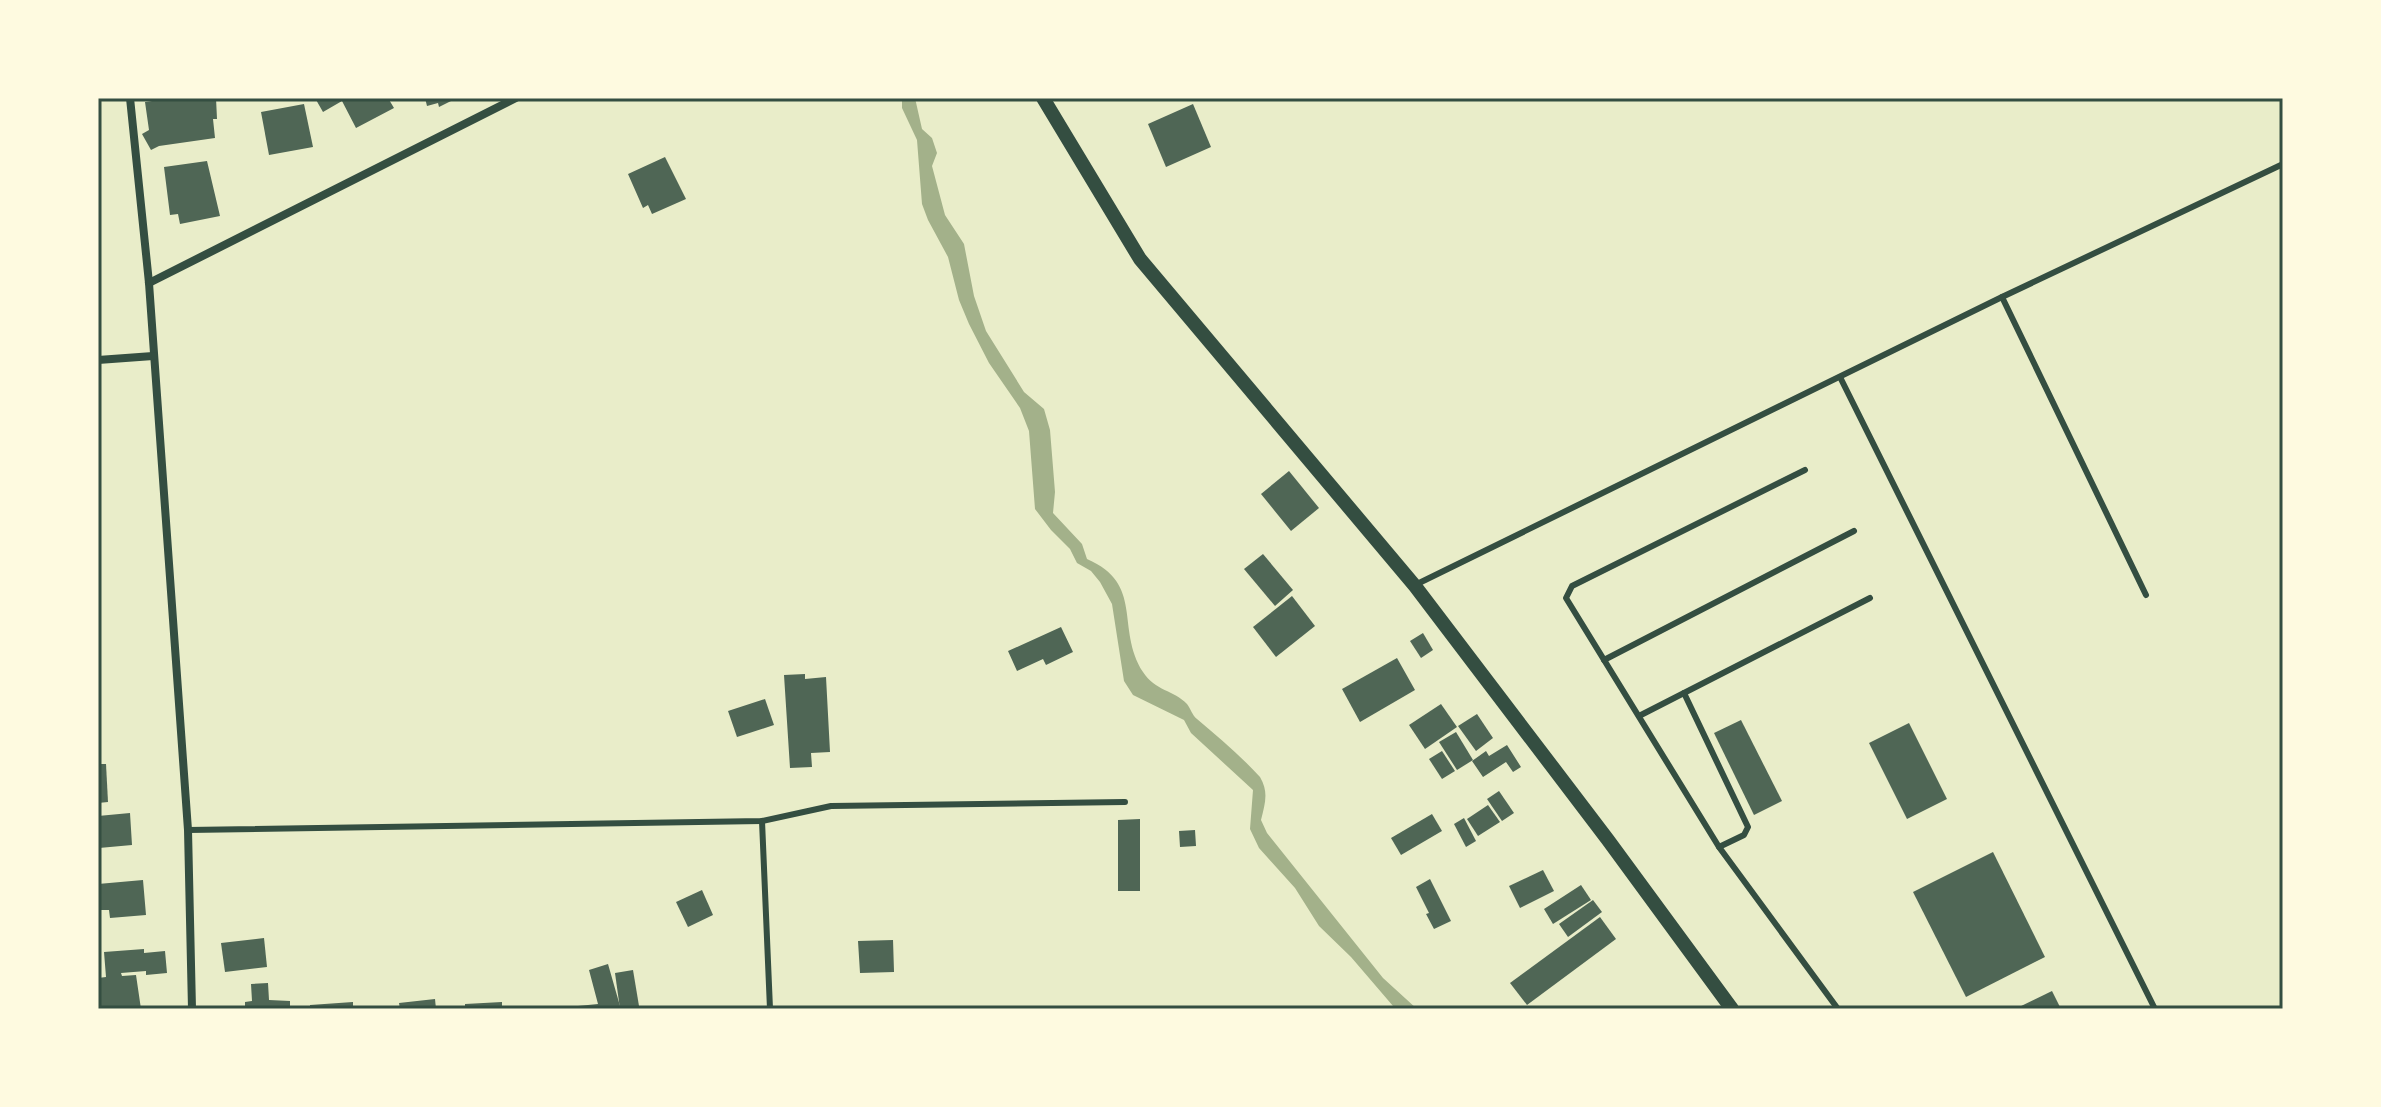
<svg xmlns="http://www.w3.org/2000/svg" width="2381" height="1107" font-family="'IBM Plex Serif',serif">
<style>
.water{fill:#a3b18a}
.building{fill:#4f6655}
.lines{fill:none;stroke-linecap:round;stroke-linejoin:round}
.service{stroke:#344e41;stroke-width:6}
.minor{stroke:#344e41;stroke-width:8}
.tertiary{stroke:#344e41;stroke-width:14}
.neatline{fill:none;stroke:#344e41;stroke-width:3}
</style>
<rect width="100%" height="100%" fill="#e9edc9"/>
<path class="water" d="M 902,98 L 915,98 L 922,129 L 932,138 L 937,153 L 932,166 L 945,215 L 964,244 L 974,296 L 986,331 L 1024,392 L 1044,409 L 1050,430 L 1055,492 L 1053,513 L 1082,544 L 1087,559 C 1145,584 1115,628 1143,672 C 1155,691 1174,690 1187,704 C 1191,709 1192,715 1197,719 C 1218,737 1241,756 1260,777 C 1269,792 1265,804 1261,820 L 1267,833 L 1383,978 L 1417,1009 L 1397,1009 L 1393,1006 L 1351,957 L 1319,926 L 1295,888 L 1259,848 L 1250,829 L 1253,790 L 1191,733 L 1184,720 L 1133,695 L 1124,681 L 1112,604 L 1100,582 L 1091,571 L 1077,563 L 1070,549 L 1051,530 L 1035,509 L 1029,431 L 1020,408 L 989,363 L 969,324 L 959,300 L 948,257 L 928,220 L 922,204 L 917,140 L 902,108 Z"/>
<g class="building">
<polygon points="173,98 216,98 217,119 213,119 215,138 159,146 151,150 142,134 149,130 145,102"/>
<polygon points="315,98 388,98 394,108 356,128 342,101 323,112"/>
<polygon points="425,98 457,98 439,107 438,103 427,106"/>
<polygon points="304,104 313,147 269,155 261,112"/>
<polygon points="1193,104 1211,147 1166,167 1148,124"/>
<polygon points="665,157 686,199 652,214 648,205 643,208 628,174"/>
<polygon points="207,161 220,216 180,224 178,214 170,215 164,167"/>
<polygon points="1289,471 1319,508 1291,531 1261,494"/>
<polygon points="1263,554 1293,590 1275,606 1244,569"/>
<polygon points="1292,596 1315,626 1276,657 1253,627"/>
<polygon points="1061,627 1073,652 1046,665 1043,659 1017,671 1008,651"/>
<polygon points="1423,633 1433,650 1421,658 1410,641"/>
<polygon points="1397,658 1415,690 1360,722 1342,689"/>
<polygon points="805,674 805,679 826,677 830,752 811,753 812,767 790,768 784,675"/>
<polygon points="765,699 774,725 737,737 728,711"/>
<polygon points="1441,704 1457,727 1425,749 1409,725"/>
<polygon points="1477,714 1493,738 1476,751 1458,726"/>
<polygon points="1741,720 1782,801 1754,815 1714,733"/>
<polygon points="1909,723 1947,799 1907,819 1869,743"/>
<polygon points="1456,732 1473,760 1457,770 1439,742"/>
<polygon points="1507,745 1521,767 1513,772 1506,762 1483,777 1472,761 1486,751 1489,756"/>
<polygon points="1442,751 1455,771 1442,779 1429,759"/>
<polygon points="98,764 106,764 108,802 98,803"/>
<polygon points="1499,791 1514,813 1502,821 1487,799"/>
<polygon points="1488,805 1500,822 1478,836 1467,819"/>
<polygon points="130,813 132,845 99,848 98,816"/>
<polygon points="1432,814 1442,831 1401,855 1391,838"/>
<polygon points="1464,818 1476,841 1466,847 1454,824"/>
<polygon points="1140,819 1140,891 1118,891 1118,820"/>
<polygon points="1195,830 1196,846 1180,847 1179,831"/>
<polygon points="1993,852 2045,957 1966,997 1913,892"/>
<polygon points="1543,870 1554,891 1520,908 1509,886"/>
<polygon points="1430,879 1451,921 1434,929 1426,914 1429,913 1416,887"/>
<polygon points="143,880 146,915 110,918 109,910 98,910 98,884"/>
<polygon points="1581,885 1591,900 1553,924 1544,909"/>
<polygon points="702,890 713,915 688,927 676,902"/>
<polygon points="1593,900 1602,912 1568,937 1559,924"/>
<polygon points="1600,917 1616,939 1527,1005 1510,983"/>
<polygon points="264,938 267,967 225,972 221,943"/>
<polygon points="893,940 894,972 860,973 858,941"/>
<polygon points="144,949 144,953 165,951 167,973 146,975 146,971 121,973 122,976 136,975 141,1009 98,1009 98,978 106,977 104,952"/>
<polygon points="608,964 620,1006 610,1009 579,1009 578,1006 598,1004 589,970"/>
<polygon points="633,970 639,1006 620,1009 615,973"/>
<polygon points="268,983 269,1000 290,1001 290,1009 245,1009 245,1002 252,1001 251,984"/>
<polygon points="2052,991 2061,1009 2015,1009"/>
<polygon points="435,999 436,1009 400,1009 399,1003"/>
<polygon points="353,1002 353,1009 310,1009 310,1005"/>
<polygon points="502,1002 502,1009 465,1009 465,1004"/>
</g>
<g class="lines">
<g class="service">
<polyline points="2002,297 2146,595"/>
<polyline points="1840,377 2155,1009"/>
<polyline points="1805,470 1572,586 1566,598 1719,847 1838,1009"/>
<polyline points="1415,585 2002,297 2283,164"/>
<polyline points="1604,660 1854,531"/>
<polyline points="1684,693 1748,827 1744,835 1719,847"/>
<polyline points="1639,716 1870,598"/>
<polyline points="762,821 770,1009"/>
<polyline points="188,830 762,821 831,806 1125,802"/>
</g>
<g class="minor">
<polyline points="130,98 149,283 188,830 192,1009"/>
<polyline points="149,283 516,98"/>
<polyline points="98,360 153,356"/>
</g>
<polyline class="tertiary" points="1043,98 1140,259 1415,586 1608,840 1732,1009"/>
</g>
<rect width="2381" height="1107" fill="none" stroke="#fefae0" stroke-width="200"/>
<rect x="100" y="100" width="2181" height="907" class="neatline"/>
</svg>
